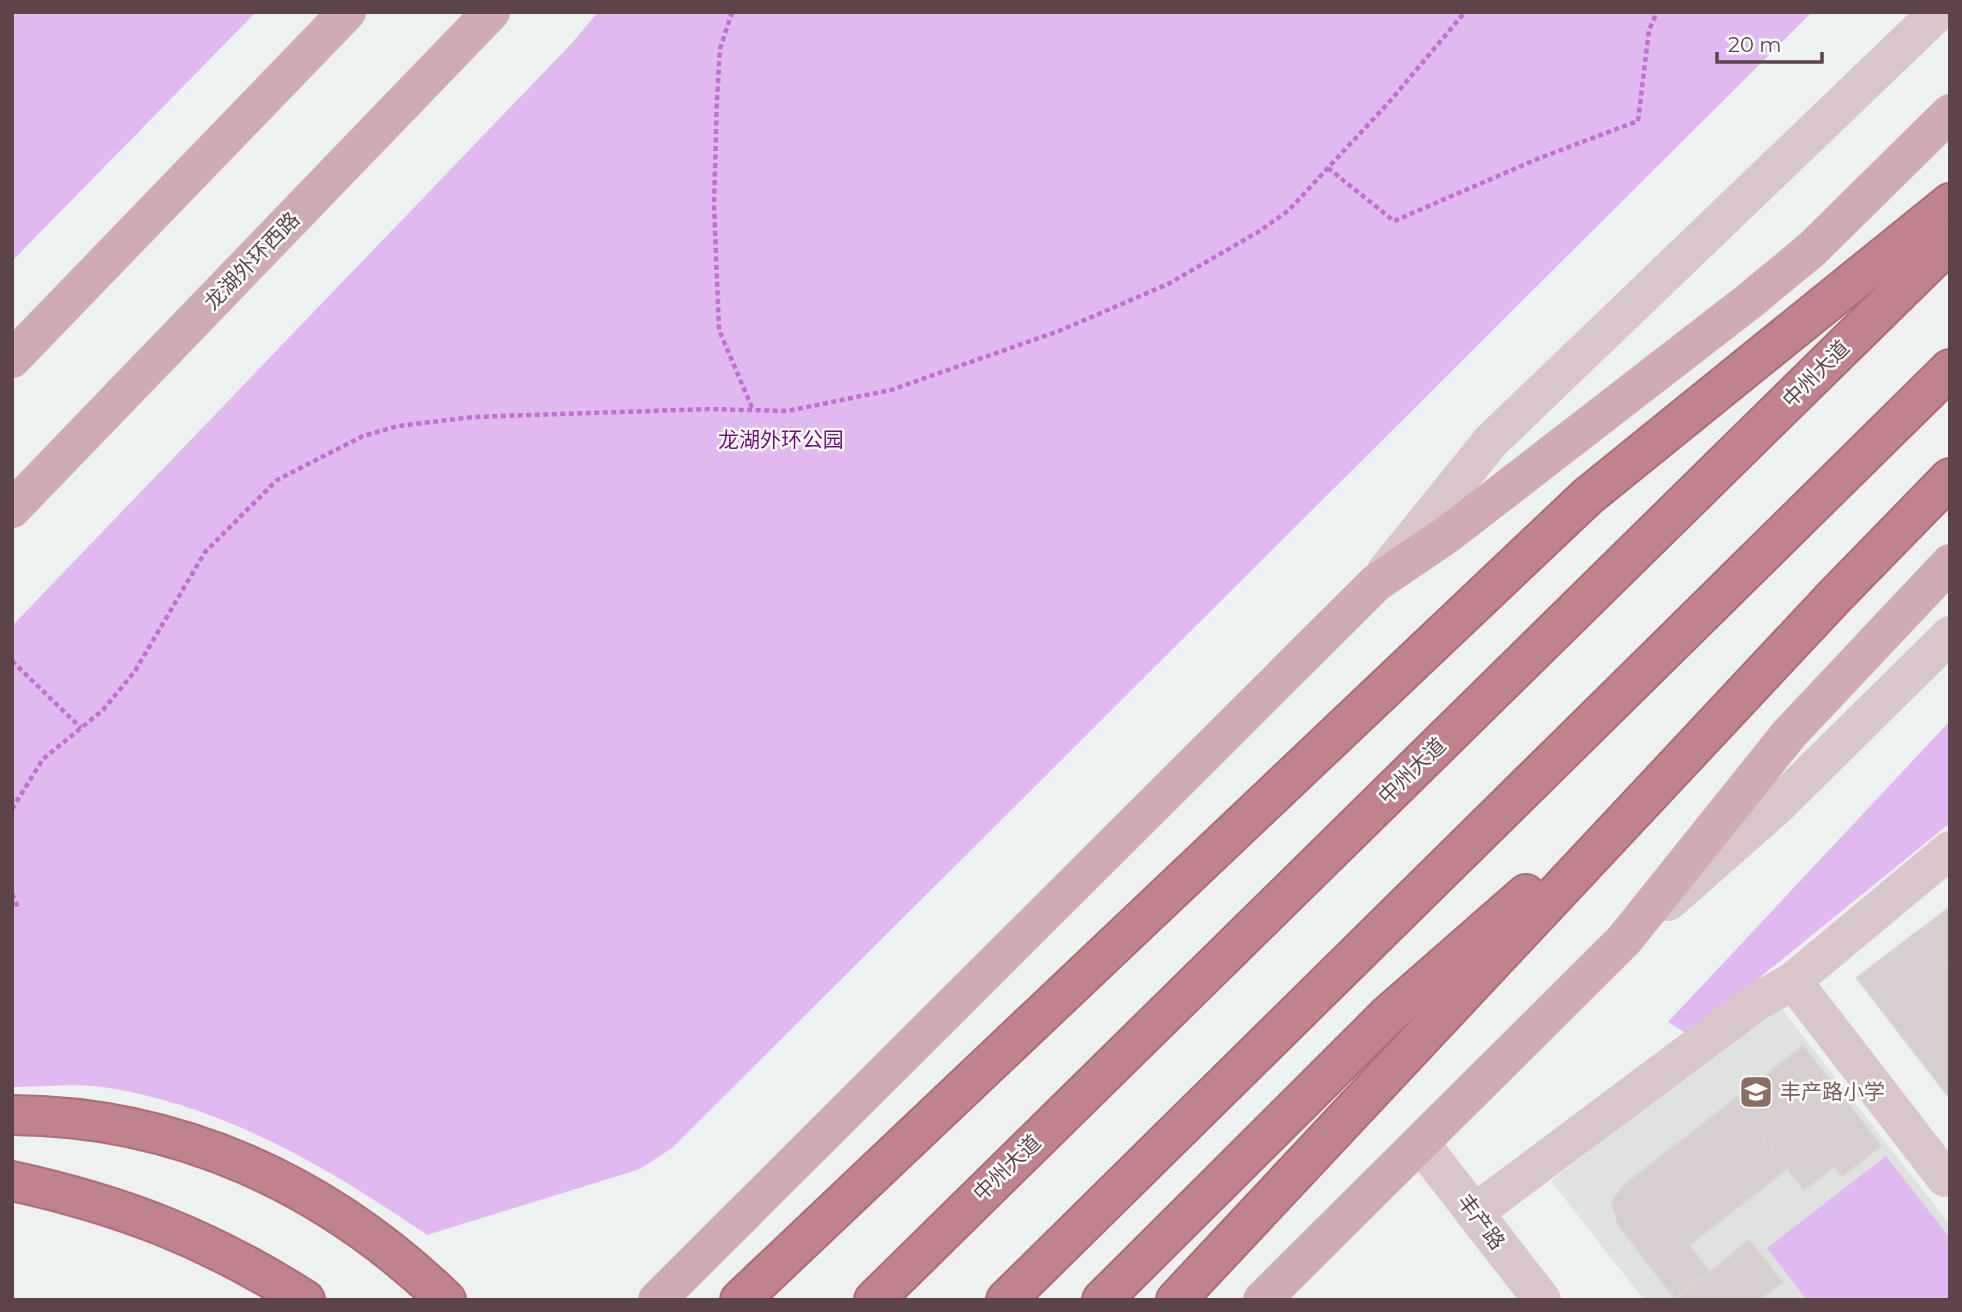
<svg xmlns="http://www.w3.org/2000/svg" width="1962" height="1312" font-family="Montserrat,'Noto Sans SC',sans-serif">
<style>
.education{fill:#dfe2df}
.green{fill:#e1b9f1}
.building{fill:#d6cdce;stroke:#dad2d1;stroke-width:2}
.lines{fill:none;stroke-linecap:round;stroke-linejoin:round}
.highway-casing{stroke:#ac6d77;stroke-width:42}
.path{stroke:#c16fd1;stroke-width:4.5;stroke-dasharray:5 3.5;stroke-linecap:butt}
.minor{stroke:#d9c6ca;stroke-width:38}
.major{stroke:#cfabb2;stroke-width:38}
.highway{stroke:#c0828c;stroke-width:38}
.labels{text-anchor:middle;stroke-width:5;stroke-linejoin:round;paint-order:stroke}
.street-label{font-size:21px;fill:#5c4549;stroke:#fff}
.park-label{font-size:21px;fill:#6f1182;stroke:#fff}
.education-label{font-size:21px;fill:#785e54;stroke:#fff;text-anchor:start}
</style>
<rect width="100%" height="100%" fill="#edf1ef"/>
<polygon class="education" points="1778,1004 1950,1225 1950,1300 1644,1300 1551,1181"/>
<g class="green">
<polygon points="12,12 256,12 12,261"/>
<path d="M 598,12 L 1812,12 L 672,1148 L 640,1169 L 427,1235 C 329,1168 223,1105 103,1087 C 74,1083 42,1087 12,1087 L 12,626 L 572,43 Z"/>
<polygon points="1950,721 1950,823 1689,1035 1668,1022"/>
<polygon points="1886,1156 1950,1238 1950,1300 1807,1300 1767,1248"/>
</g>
<g class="building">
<polygon points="1950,907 1950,1098 1857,978"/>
<polygon points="1917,932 1944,967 1950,963 1950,1098 1857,978"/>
<polygon points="1803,1046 1881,1146 1842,1176 1834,1166 1804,1190 1734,1100"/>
<polygon points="1734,1100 1787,1169 1689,1245 1709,1271 1675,1298 1619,1226 1612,1203 1623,1186"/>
<polygon points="1749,1240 1782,1282 1759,1300 1676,1300"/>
</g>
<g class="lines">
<defs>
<g id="highway">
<path d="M 12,1115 C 179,1116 327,1185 446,1300"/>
<path d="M 12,1181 C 122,1205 210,1239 305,1300"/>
<polyline points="740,1300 1588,496 1950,203"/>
<polyline points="874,1300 1950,242"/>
<polyline points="1006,1300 1950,369"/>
<polyline points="1102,1300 1389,1014 1526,894"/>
<polyline points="1176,1300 1835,596 1950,478"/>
</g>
</defs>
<use href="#highway" class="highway-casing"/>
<g class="path">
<polyline points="732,12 720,49 717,99 714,204 719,330 753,410"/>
<polyline points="1328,168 1394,221 1542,157 1638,121 1649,30 1657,12"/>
<polyline points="12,661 81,728"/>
<polyline points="12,809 43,759 103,710 135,671 205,552 277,480 363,436 398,426 473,417 709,409 787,411 891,390 1059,331 1168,284 1258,232 1288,211 1391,100 1465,12"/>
<polyline points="12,894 19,910"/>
</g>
<g class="minor">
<polyline points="1386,571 1491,441 1938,12"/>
<polyline points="1668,902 1777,806 1950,635"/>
<polyline points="1793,981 1945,1178 1950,1175"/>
<polyline points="1421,1144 1542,1300"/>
<polyline points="1474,1213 1755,1003 1793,981 1950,850"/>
</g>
<g class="major">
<polyline points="12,359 347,12"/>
<polyline points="12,509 491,12"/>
<polyline points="657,1300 1376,583 1448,534 1748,302 1811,250 1950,113"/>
<polyline points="1262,1300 1624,940 1789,734 1950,563"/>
</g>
<use href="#highway" class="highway"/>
</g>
<defs>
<symbol id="school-square" viewBox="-11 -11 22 22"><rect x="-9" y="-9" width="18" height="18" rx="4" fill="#8d6e63" stroke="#fff"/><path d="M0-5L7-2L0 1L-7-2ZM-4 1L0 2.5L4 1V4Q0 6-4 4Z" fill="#fff"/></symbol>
</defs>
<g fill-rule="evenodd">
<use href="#school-square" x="1737" y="1073" width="38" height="38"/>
</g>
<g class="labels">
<g class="street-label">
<text transform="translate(252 261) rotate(-46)" y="7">龙湖外环西路</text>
<text transform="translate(1816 374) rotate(-45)" y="7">中州大道</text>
<text transform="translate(1412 771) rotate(-44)" y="7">中州大道</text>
<text transform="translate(1007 1168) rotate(-44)" y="7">中州大道</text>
<text transform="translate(1481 1222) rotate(53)" y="7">丰产路</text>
</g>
<g class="park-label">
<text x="781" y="447">龙湖外环公园</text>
</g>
<g class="education-label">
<text x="1780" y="1099">丰产路小学</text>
</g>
</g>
<rect width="1962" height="1312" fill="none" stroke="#5c4549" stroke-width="28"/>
<path d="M1717 52v10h105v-10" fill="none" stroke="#5c4549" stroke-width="3.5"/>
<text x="1728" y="52" font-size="21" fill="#5c4549" stroke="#ffffff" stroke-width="5" paint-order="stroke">20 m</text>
</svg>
